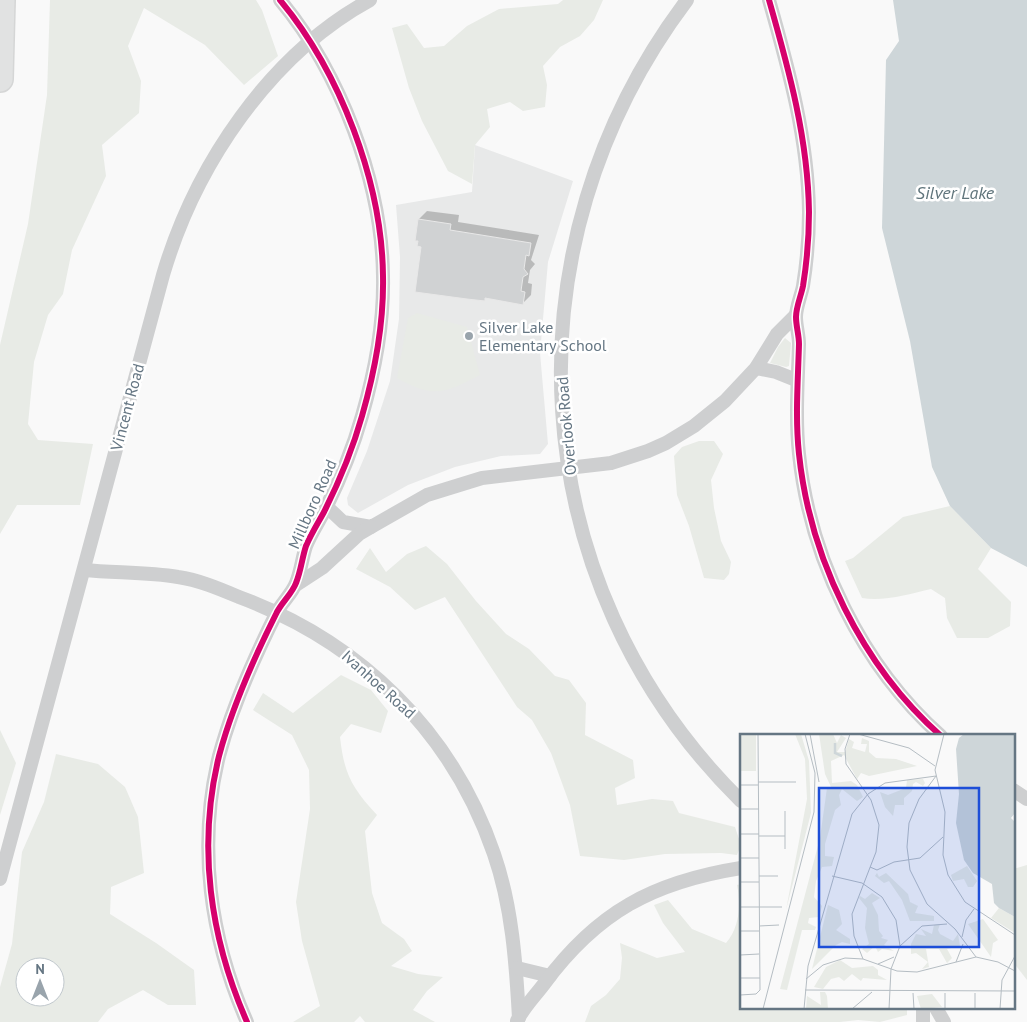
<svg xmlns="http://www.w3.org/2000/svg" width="1027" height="1022" font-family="'PT Sans',sans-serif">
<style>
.built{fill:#e8e9e9}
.green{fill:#e8ebe6;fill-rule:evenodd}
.water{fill:#ced6d9}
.shadow{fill:#0003}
.building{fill:#d0d2d3;stroke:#e8e8e8}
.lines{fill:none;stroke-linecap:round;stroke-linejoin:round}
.highway-casing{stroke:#d5d6d6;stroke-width:28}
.street{stroke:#cecfd0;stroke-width:14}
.highway{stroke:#e1e2e2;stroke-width:25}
.cycleway-casing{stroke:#fff;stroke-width:9}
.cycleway{stroke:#d6006c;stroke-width:6}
.poi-dot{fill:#99a4ac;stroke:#fff;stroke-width:2}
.labels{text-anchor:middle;stroke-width:5;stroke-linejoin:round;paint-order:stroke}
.poi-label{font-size:16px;fill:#657683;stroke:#fff;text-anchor:start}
.street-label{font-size:16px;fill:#657683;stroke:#fff}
.water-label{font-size:18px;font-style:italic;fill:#60757c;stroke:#fff}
.inset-river{fill:none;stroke:#ced6d9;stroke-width:2.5}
.inset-road{fill:none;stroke:#b5bdc3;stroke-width:1}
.view{fill:#1d4ed8;fill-opacity:0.15;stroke:#1d4ed8;stroke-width:2.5}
.inset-edge{fill:none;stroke:#657683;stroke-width:2.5}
</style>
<rect width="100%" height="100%" fill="#f9f9f9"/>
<polygon class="built" points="475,145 573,181 548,262 540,353 548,444 540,454 501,456 455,467 408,485 358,513 348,505 347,498 367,451 390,381 399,319 400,257 396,205 472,192"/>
<g class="green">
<polygon points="50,0 256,0 262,10 278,56 244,85 205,45 144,8 128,46 141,81 139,113 102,145 106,176 72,250 63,294 48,315 34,362 28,424 38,440 93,444 80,505 17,505 0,534 0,345 28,224 47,95"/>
<polygon points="563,0 603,0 594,20 580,36 560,47 543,66 547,85 545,107 523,111 510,102 487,109 490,127 475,145 472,184 448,171 422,121 409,88 392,28 407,24 424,48 444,46 467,26 499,9 558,4"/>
<path d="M 417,313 L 467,327 L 480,375 C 445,393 434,399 397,378 L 408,318 Z"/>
<polygon points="785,338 791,343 789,366 786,367 770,363 778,347"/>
<polygon points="699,441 714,441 723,454 711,480 714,508 721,541 731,562 729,574 724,580 704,578 689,526 677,495 674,456 682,447"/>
<path d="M 950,506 L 991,548 L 978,569 L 1011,602 L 1010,626 L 988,638 L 957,638 L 947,618 L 945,598 L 931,589 C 910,594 883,602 862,598 L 845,561 L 853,558 L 903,517 Z"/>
<polygon points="426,546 447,564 476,601 506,634 529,649 555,676 569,680 586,703 585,735 633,760 635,778 615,788 617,805 652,799 673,801 679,813 735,827 741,845 737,855 721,853 665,854 624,860 580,856 570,805 551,753 532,720 517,707 445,597 415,610 390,587 356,569 370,548 386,572 407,554"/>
<path d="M 341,675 L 371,690 L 388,711 L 381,733 L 351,724 L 340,737 C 344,774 352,788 377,815 L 365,831 L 372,893 L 382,923 L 404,939 L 412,951 L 391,966 L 418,974 L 443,977 L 427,991 L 413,1010 L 435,1022 L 365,1022 L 360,1016 L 354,1022 L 293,1022 L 320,1006 L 302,941 L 296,902 L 310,809 L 309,770 L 292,735 L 253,710 L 263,693 L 293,713 Z"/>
<polygon points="0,730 16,763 0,815"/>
<path d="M 56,754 L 98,764 L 125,787 L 138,817 L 144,873 L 111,887 L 110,914 L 156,943 L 194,970 L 196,1005 L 168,1005 L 143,990 L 108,1009 L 98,1022 L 0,1022 L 0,987 L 12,944 L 22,852 L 44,802 ZM 25,967 L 55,967 L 55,997 L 25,997 Z"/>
<polygon points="1027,865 1027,980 1013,962 1013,869"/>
<path d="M 741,884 L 741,1008 L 907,1008 L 907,1015 L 880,1022 L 858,1020 L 840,1022 L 585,1022 L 591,1006 L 606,995 L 620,979 L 622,958 L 620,943 L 657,958 L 685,952 L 663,923 L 654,905 L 668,900 L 692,929 L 726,943 C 740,927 741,904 737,885 Z"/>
</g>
<polygon class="water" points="893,0 1027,0 1027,567 991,548 950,506 932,467 910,341 882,228 886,60 899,41"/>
<polygon class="shadow" points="427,211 459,215 458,222 539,235 531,260 535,264 530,270 528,283 532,284 531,295 522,304 487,297 484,299 423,246 419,219"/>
<polygon class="building" points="418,219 451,224 450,230 531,243 529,256 526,255 524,269 528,274 523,277 521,291 525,292 523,305 485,298 485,301 467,299 415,292 421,247 417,246 418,241 415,241"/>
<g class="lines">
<defs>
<polyline id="highway" points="0,79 2,0"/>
</defs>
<use href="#highway" class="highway-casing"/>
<g class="street">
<path d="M 687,0 C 502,245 521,584 741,801"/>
<path d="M 769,0 C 789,70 808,139 809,212 C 809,237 807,261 803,286 C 801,296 796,307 796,317 C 796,326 799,335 799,344 C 798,381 795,417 799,454 C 810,559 862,666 941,736"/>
<polyline points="756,368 776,372 796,380"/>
<polyline points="326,506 343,522 371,527 427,495 482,478 611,463 648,451 666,443 694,426 725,401 756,368 777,334 796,315"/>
<path d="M 84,570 C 115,573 148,572 178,577 C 199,580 220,589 239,597 C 360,642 452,731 494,854 C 512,906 516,963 519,1018"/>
<polyline points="296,585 322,568 359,534 371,527"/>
<polyline points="1013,790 1027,799"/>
<path d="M 0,879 L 163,275 C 195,166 269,55 370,0"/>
<polyline points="517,968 550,976"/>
<polyline points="923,1008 923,1022"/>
<polyline points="936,1008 944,1022"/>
<path d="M 517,1021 C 523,1008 535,996 544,984 C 597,912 653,882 741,868"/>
<path d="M 247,1022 C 210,938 197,846 219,756 C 232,707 253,660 276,614 C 281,603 292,594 296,583 C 301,571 302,558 306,546 C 311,534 318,523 324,512 C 339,482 353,448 362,416 C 375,371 384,323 383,276 C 382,182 340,72 280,0"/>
</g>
<use href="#highway" class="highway"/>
<defs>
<g id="cycleway">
<path d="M 769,0 C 789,70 808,139 809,212 C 809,237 807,261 803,286 C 801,296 796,307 796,317 C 796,326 799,335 799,344 C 798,381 795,417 799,454 C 810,559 862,666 941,736"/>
<path d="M 247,1022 C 210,938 197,846 219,756 C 232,707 253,660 276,614 C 281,603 292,594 296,583 C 301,571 302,558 306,546 C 311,534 318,523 324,512 C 339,482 353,448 362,416 C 375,371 384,323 383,276 C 382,182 340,72 280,0"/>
</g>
</defs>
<use href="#cycleway" class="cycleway-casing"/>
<use href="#cycleway" class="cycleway"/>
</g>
<circle class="poi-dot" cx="469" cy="336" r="5"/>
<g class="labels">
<g class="poi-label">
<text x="479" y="333">Silver Lake<tspan x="479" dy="18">Elementary School</tspan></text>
</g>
<g class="street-label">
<text transform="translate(127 407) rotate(-75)" y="6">Vincent Road</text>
<text transform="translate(566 426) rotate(-95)" y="6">Overlook Road</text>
<text transform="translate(312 504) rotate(-66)" y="6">Millboro Road</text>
<text transform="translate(379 684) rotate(42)" y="6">Ivanhoe Road</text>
</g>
<g class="water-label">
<text x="955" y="199">Silver Lake</text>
</g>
</g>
<g transform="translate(740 734)">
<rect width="275" height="275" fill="#f9f9f9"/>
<path d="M 0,0 L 16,0 L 16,37 L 0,37 ZM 55,0 L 61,0 L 69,27 L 71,79 L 46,176 L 67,65 L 65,25 ZM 79,0 L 93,0 L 97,9 L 101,1 L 106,4 L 97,18 L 105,18 L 109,5 L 114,8 L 112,14 L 125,18 L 127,10 L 121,10 L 122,4 L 129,7 L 129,18 L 136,24 L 156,25 L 177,32 L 129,42 L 121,39 L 117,45 L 104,21 L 91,27 L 92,49 L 111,47 L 117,51 L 123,63 L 117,67 L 102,55 L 99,61 L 101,71 L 95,76 L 85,110 L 85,122 L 94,123 L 92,132 L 82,133 L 76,147 L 74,163 L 82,172 L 79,183 L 69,184 L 68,189 L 76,193 L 75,196 L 62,196 L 47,256 L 40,255 L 80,104 L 87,54 L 91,53 L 85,40 ZM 167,46 L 183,45 L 185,49 L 183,52 L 176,48 L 173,50 L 172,57 L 164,64 L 164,71 L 155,71 L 153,82 L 145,73 L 140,58 L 148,61 L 166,54 ZM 227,132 L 237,147 L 233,153 L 228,153 L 224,145 L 213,147 L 211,141 ZM 137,139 L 139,143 L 146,139 L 168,160 L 170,168 L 178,172 L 175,179 L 194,182 L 194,187 L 170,187 L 162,166 L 149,147 L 144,149 L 135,142 ZM 132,159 L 140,164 L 132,169 L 138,181 L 139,197 L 143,202 L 141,204 L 148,206 L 144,211 L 154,217 L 142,215 L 138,218 L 135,212 L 127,219 L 122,215 L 129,210 L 125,194 L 127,174 L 119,164 L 120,162 L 125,165 ZM 88,171 L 99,176 L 102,190 L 96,196 L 110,205 L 110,210 L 102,208 L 96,211 L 72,235 ZM 259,174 L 275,183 L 275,199 L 251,184 ZM 243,185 L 258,206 L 253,209 L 251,223 L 228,190 ZM 200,190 L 198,196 L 200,200 L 213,207 L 218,200 L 220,212 L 207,215 L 212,224 L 207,229 L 199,215 L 186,215 L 189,233 L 182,235 L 188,228 L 176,219 L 171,220 L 171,210 L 176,200 L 186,202 L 181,195 L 192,200 L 194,191 ZM 100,226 L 112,234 L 133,232 L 138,236 L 138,241 L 147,246 L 123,244 L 121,247 L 112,240 L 104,247 L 99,243 L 91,245 L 83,255 L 74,253 L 86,233 ZM 80,258 L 85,258 L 87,262 L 88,275 L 66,275 L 67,262 L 81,271 ZM 192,260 L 202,273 L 181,275 L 177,262 Z" fill="#e8ebe6"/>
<path d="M 224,0 L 275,0 L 275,79 L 271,84 L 275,88 L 275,183 L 259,174 L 254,169 L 252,150 L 233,139 L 224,126 L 216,89 L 219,60 L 216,15 L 219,4 Z" fill="#ced6d9"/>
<path class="inset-river" d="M 95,9 L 95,19 L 102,22"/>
<path class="inset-road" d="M 70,0 L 79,48M 110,0 L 105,15 L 106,30 L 131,66 L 139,91 L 136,118 L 112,180 L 114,202 L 123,225M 118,0 L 169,14 L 195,32M 204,0 L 195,36 L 205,78 L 203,121 L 208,141 L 225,168 L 275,201M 196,42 L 179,65 L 169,89 L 167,113 L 170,136 L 187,170 L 215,195 L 236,223M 18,48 L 56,48M 0,51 L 18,51M 0,75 L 19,75M 0,100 L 19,100M 19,102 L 45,102M 45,115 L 45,77M 0,124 L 19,124M 130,133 L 137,136 L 154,128 L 180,124 L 203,103M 19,142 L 38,142M 92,142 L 122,149 L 142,163 L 156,186 L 160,212M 0,148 L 19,148M 0,173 L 42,173M 19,192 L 39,191M 0,197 L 19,197M 222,203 L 226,186 L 234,175M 0,221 L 19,220M 216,228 L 223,210M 138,230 L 154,223M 0,244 L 20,244M 66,245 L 83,231 L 105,224 L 123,225 L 157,237 L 177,238 L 236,223 L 258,228 L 275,237M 65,256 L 275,257M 173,259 L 174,275M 205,259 L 205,275M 0,261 L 16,260 L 20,256 L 18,0M 23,275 L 74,78 L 75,39 L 65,0M 64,275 L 68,232 L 112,80 L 128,60 L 145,49 L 196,42M 112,275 L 132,258M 149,275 L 151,235 L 160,212 L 182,192 L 207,190M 235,275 L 235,259M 260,275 L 262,246 L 275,222"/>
<path class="view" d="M 79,54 L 239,54 L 239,213 L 79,213 Z"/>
<rect width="275" height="275" class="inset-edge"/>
</g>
<g transform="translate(40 982)"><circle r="24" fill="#ffffff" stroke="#c1c8cd"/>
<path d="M0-4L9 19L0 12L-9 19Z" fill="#99a4ac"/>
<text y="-8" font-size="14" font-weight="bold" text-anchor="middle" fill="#657683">N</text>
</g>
</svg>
